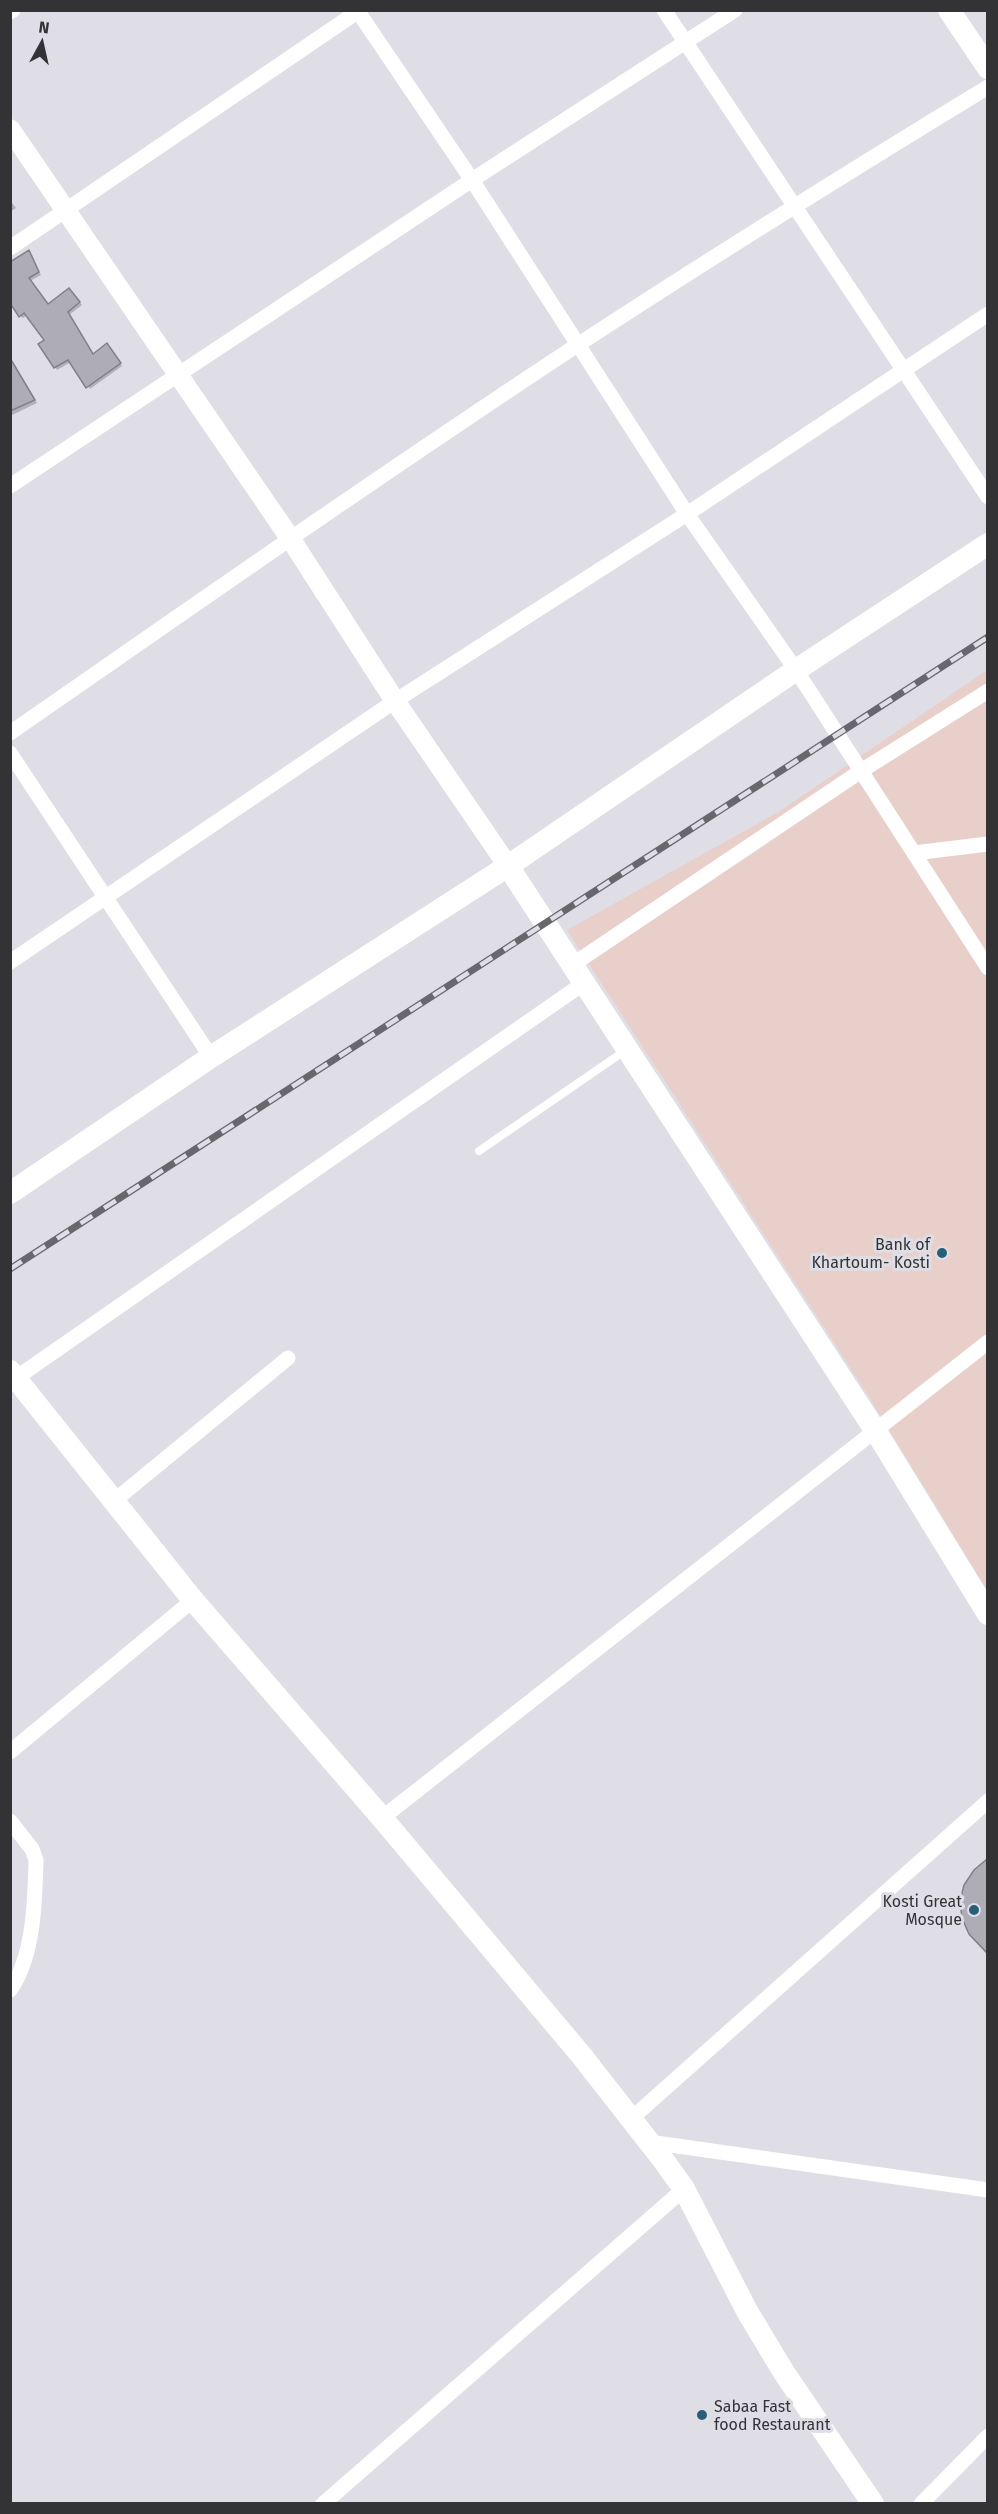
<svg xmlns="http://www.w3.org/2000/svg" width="998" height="2514" font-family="'Fira Sans',sans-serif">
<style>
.commercial{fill:#e9cfca}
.shadow{fill:#0003}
.building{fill:#aeadb5;stroke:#818088;stroke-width:1.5}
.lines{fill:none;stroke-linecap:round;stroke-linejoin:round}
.service{stroke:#fff;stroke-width:8}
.minor{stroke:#fff;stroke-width:15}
.tertiary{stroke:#fff;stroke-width:20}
.secondary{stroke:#fff;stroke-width:22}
.rail-casing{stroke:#67676c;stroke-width:7}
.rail{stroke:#dfdee6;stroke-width:4.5;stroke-dasharray:14;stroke-linecap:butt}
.poi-dot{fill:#275f79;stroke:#dfdee6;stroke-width:2}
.labels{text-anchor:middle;stroke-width:6;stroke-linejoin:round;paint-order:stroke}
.poi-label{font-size:16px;fill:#333336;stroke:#dfdee6;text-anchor:end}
</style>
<rect width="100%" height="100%" fill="#dfdee6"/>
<polygon class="commercial" points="987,670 987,1590 869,1397 567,930 780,811"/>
<g class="shadow">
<polygon points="10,200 16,208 10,212"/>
<polygon points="29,252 41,275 30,281 48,306 72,292 82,305 69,315 93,356 109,348 122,366 90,389 71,362 57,370 55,367 46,341 27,315 23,318 20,316"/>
<polygon points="10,359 37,403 10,416"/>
<polygon points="988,1861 988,1951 970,1933 975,1871"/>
</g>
<g class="building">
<polygon points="29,250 39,272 29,278 48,304 69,288 80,302 68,312 93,354 107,343 121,363 86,388 68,360 54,368 38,344 44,340 24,313 19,317 10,303 10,262"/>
<polygon points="10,358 35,400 10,411"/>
<polygon points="987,1859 987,1953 969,1934 962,1918 960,1901 964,1885 974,1870"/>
</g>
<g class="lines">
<polyline class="service" points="479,1151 626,1050"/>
<g class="minor">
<polyline points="357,10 472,180 687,514 796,670 988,968"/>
<polyline points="664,10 988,497"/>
<polyline points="10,12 13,10"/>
<polyline points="10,248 360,10"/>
<polyline points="10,486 472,180 735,10"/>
<path d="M 10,733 C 199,602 387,470 579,344 C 714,256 850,171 988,87"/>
<polyline points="10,753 211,1057"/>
<polyline points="914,853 988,844"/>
<polyline points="10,962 395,701 687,514 988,314"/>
<polyline points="572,965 861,771 988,691"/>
<polyline points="16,1378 584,983"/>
<polyline points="114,1501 288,1358"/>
<polyline points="10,1752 193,1600"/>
<polyline points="382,1818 988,1342"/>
<path d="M 10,1821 L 32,1849 L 36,1860 C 35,1900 34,1957 10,1990"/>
<polyline points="632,2118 988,1801"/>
<polyline points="649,2142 988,2190"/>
<polyline points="323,2504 684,2189"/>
<polyline points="921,2504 988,2436"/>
</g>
<polyline class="tertiary" points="10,129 290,538 395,701 508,866"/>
<g class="secondary">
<polyline points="949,10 988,68"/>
<polyline points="508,866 875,1430 988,1614"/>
<polyline points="10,1193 211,1057 508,866 796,670 988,544"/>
<polyline points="10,1371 193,1600 382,1818 581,2055 664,2161 684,2189 747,2311 783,2371 873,2504"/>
</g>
<defs>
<polyline id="rail" points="10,1269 988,637"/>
</defs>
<use href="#rail" class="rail-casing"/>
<use href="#rail" class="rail"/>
</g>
<g class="poi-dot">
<circle cx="942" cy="1253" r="6"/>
<circle cx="974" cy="1910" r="6"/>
<circle cx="702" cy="2415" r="6"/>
</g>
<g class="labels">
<g class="poi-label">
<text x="930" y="1250">Bank of<tspan x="930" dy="18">Khartoum- Kosti</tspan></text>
<text x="962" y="1907">Kosti Great<tspan x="962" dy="18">Mosque</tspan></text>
<text x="714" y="2412" text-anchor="start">Sabaa Fast<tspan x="714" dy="18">food Restaurant</tspan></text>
</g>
</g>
<rect width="998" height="2514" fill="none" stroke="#333336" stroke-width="24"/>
<g transform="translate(42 42) rotate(8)" stroke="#dfdee6" stroke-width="4.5" paint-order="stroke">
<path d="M0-4.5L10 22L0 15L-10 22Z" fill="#333336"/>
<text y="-9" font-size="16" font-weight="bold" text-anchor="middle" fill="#333336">N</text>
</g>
</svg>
